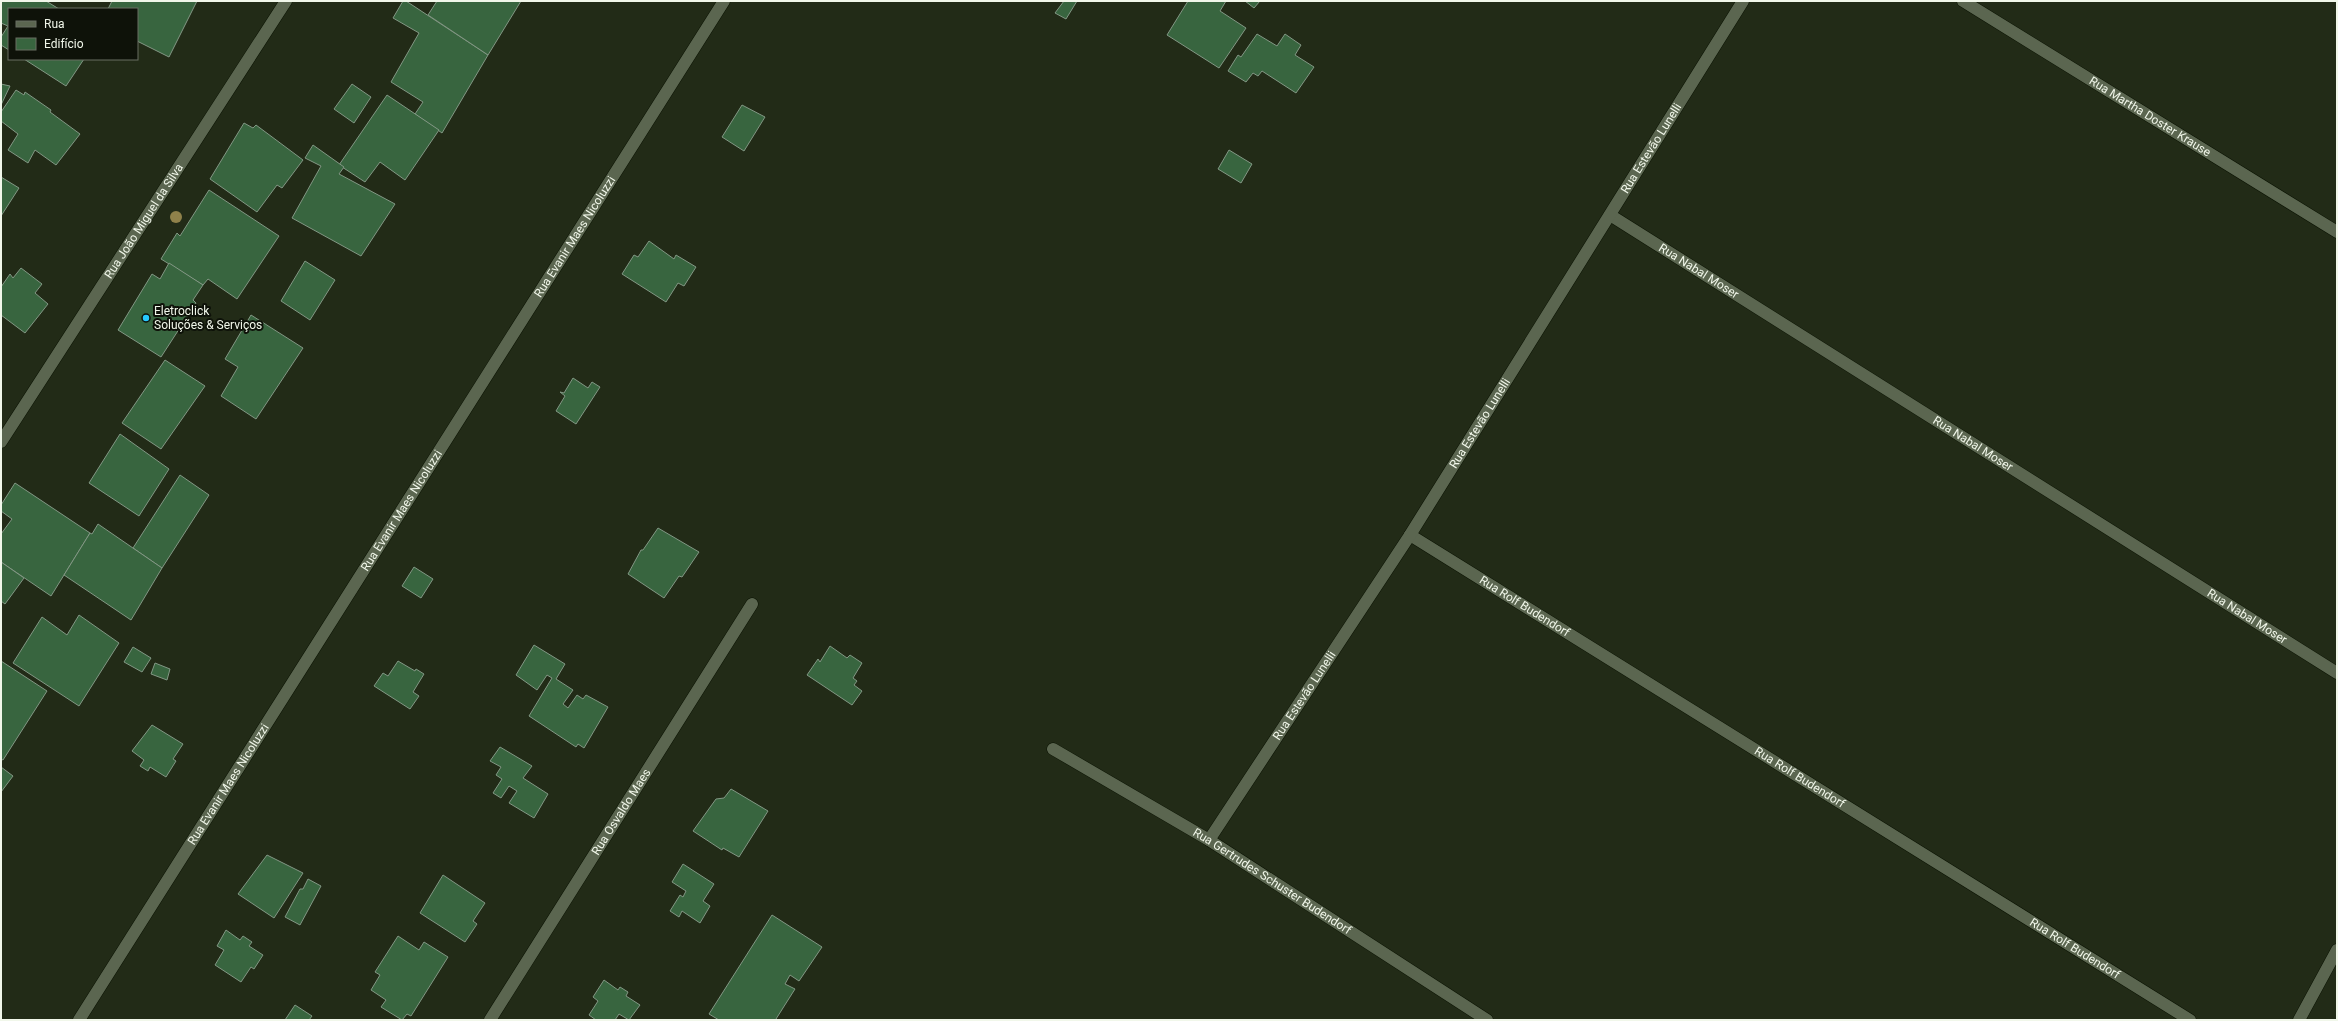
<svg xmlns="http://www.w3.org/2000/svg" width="2338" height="1021" font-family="Roboto,sans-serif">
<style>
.building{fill:#38653f;stroke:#829784}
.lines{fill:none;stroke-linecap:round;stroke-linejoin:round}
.minor-casing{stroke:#0b1303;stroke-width:13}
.minor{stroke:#5b6650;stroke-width:12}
.tree{fill:#8f814a}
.poi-dot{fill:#26c9fe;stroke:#0e1209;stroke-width:1.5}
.labels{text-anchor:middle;stroke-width:4;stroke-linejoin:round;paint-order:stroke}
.street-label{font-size:12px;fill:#f1f7ea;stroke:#0e1209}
.poi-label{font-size:12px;fill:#f1f7ea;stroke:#0e1209;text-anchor:start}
</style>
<rect width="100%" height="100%" fill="#222b17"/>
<g class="building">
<polygon points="1,1 46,1 59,9 9,9 9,50 1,45 1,37 8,26 1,23"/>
<polygon points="112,1 197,1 169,57 137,41 137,9 108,9"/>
<polygon points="403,1 406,1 488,55 442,133 415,114 423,102 391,82 419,33 393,18"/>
<polygon points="437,1 521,1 488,55 428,15"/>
<polygon points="1064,1 1077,1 1066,19 1055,13"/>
<polygon points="1188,1 1226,1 1220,11 1246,28 1219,68 1167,35"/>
<polygon points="1245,1 1260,1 1254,8"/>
<polygon points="1257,34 1277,46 1285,34 1301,45 1295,55 1314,67 1296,93 1262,71 1258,76 1253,73 1246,82 1228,71 1238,55 1241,57"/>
<polygon points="24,59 84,59 66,86"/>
<polygon points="1,84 10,86 1,105"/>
<polygon points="352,84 371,97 354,123 334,109"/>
<polygon points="16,90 24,95 25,92 51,110 50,112 80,134 56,165 35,150 28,163 8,150 18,134 1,121 1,112"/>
<polygon points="387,95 439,130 405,180 380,162 365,182 339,165"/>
<polygon points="742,105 765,117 744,151 722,137"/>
<polygon points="244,123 253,128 256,125 303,160 282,188 277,185 257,212 210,179"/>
<polygon points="313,145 344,167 339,174 395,204 361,256 292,218 321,166 305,158"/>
<polygon points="1229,150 1252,164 1241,183 1218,169"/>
<polygon points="1,177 19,188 1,216"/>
<polygon points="209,190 279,236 237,299 208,279 203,285 161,259 177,233 180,236"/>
<polygon points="649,241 674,259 676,255 696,267 684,286 678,283 666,302 622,274 634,255 638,257"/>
<polygon points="305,261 335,280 310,320 281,301"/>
<polygon points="169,263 203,285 193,300 196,303 161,357 118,330 152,274 160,279"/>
<polygon points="21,268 42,284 35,293 48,304 25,333 1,315 1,287 10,274 13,278"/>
<polygon points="251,315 303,348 256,419 221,396 238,367 225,359"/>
<polygon points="165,360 205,386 161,449 122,423"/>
<polygon points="573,378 588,388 592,382 600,387 576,424 556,411 565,396 560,392 564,393"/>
<polygon points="120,434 169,469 139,516 89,483"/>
<polygon points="180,475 209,495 162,568 133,548"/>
<polygon points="15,483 90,533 51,596 1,562 1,534 12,519 1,511 1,505"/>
<polygon points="98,524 162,568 131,620 64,575 90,533 92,534"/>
<polygon points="658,528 699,552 682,577 679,576 664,598 628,574 641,550 643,550"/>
<polygon points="1,562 24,578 5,604 1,601"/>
<polygon points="414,567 433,579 421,598 402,586"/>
<polygon points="79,615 119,643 79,706 13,663 42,617 67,635"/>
<polygon points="534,645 565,664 556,679 573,690 563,704 568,708 577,695 583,699 586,695 608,707 584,748 578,744 576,747 529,716 552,678 547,675 537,690 516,675"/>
<polygon points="830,646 847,658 850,655 862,663 853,678 857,681 854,685 862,691 852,705 807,675 818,659 820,662"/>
<polygon points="133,647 151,658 142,672 124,662"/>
<polygon points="1,661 47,691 3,760 1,759"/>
<polygon points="398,661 415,671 416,669 424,674 413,692 419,696 410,709 374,686 383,673 388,676"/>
<polygon points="155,663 170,669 167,680 151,674"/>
<polygon points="152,725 183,744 173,759 176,761 166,777 150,767 148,771 140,766 144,760 132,751"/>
<polygon points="500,747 532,766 523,778 548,794 534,818 509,803 517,791 509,786 501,798 493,793 502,779 496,775 501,767 490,761"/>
<polygon points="1,767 13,776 1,792"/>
<polygon points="731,789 768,811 739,857 723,848 722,850 693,831 716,799 724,798"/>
<polygon points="267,855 303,873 274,918 238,894"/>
<polygon points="683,864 714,884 703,901 710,906 700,923 682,911 679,917 670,911 680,895 683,897 686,891 672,882"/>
<polygon points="443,875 485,903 473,921 477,924 465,942 420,913"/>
<polygon points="308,879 321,886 300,925 285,917 300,889 303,889"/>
<polygon points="772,915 822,947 799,981 790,975 785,984 795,989 776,1019 777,1020 719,1020 709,1014"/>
<polygon points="226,930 240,940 243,936 252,942 249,946 263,955 254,969 251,967 241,982 215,965 224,950 217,946"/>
<polygon points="398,936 419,950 424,942 448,957 411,1016 407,1014 402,1020 381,1007 386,1000 371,990 380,975 375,972"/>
<polygon points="604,980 618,990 620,987 628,992 626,996 640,1005 629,1020 619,1014 615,1020 596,1020 589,1015 598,1001 593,997"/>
<polygon points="295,1005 312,1016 309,1020 285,1020"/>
</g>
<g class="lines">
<defs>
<g id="minor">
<path id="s1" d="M 1963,1 L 2337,232"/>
<path id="s2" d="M 1610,215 L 2337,673"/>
<path id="s3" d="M 1,442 L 286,1"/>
<path id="s4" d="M 1410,535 L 2190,1020"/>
<path id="s5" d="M 1053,749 L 1209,840 L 1487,1020"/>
<path id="s6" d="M 1209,840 L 1410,535 L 1743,1"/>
<path id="s7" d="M 79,1020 L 724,1"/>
<path id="s8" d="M 490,1020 L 752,604"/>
<polyline points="2299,1020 2337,950"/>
</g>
</defs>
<use href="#minor" class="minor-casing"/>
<use href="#minor" class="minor"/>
</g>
<circle class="tree" cx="176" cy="217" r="6"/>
<circle class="poi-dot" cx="146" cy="318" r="4"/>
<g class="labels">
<g class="street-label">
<text dy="4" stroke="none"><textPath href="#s1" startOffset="220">Rua Martha Doster Krause</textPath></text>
<text dy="4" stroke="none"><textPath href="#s6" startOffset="821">Rua Estevão Lunelli</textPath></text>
<text dy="4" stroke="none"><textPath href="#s3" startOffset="263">Rua João Miguel da Silva</textPath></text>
<text dy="4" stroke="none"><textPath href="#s7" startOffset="927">Rua Evanir Maes Nicoluzzi</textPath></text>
<text dy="4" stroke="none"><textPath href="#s2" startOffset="105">Rua Nabal Moser</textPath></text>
<text dy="4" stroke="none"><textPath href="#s6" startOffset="497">Rua Estevão Lunelli</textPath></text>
<text dy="4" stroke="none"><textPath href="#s2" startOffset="429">Rua Nabal Moser</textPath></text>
<text dy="4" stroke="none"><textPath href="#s7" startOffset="603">Rua Evanir Maes Nicoluzzi</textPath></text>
<text dy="4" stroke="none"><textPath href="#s4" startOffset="135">Rua Rolf Budendorf</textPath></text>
<text dy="4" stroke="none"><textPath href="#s2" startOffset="753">Rua Nabal Moser</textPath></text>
<text dy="4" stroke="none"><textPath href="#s6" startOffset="173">Rua Estevão Lunelli</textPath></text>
<text dy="4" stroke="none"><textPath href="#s4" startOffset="459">Rua Rolf Budendorf</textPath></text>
<text dy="4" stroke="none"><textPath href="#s7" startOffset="279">Rua Evanir Maes Nicoluzzi</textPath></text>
<text dy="4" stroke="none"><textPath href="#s8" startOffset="246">Rua Osvaldo Maes</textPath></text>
<text dy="4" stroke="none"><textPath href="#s5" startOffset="256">Rua Gertrudes Schuster Budendorf</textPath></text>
<text dy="4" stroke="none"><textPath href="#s4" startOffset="783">Rua Rolf Budendorf</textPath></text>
</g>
<g class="poi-label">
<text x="154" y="315">Eletroclick<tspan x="154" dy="14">Soluções &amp; Serviços</tspan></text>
</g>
</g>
<rect width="2338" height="1021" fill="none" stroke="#f1f7ea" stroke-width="4"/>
<rect x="8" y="8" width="130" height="52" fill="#0e1209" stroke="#696e63"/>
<rect x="16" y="21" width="20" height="6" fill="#5b6650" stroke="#696e63"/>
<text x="44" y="28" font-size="12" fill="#f1f7ea">Rua</text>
<rect x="16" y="38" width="20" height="12" fill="#38653f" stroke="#696e63"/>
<text x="44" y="48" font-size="12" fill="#f1f7ea">Edifício</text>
</svg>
